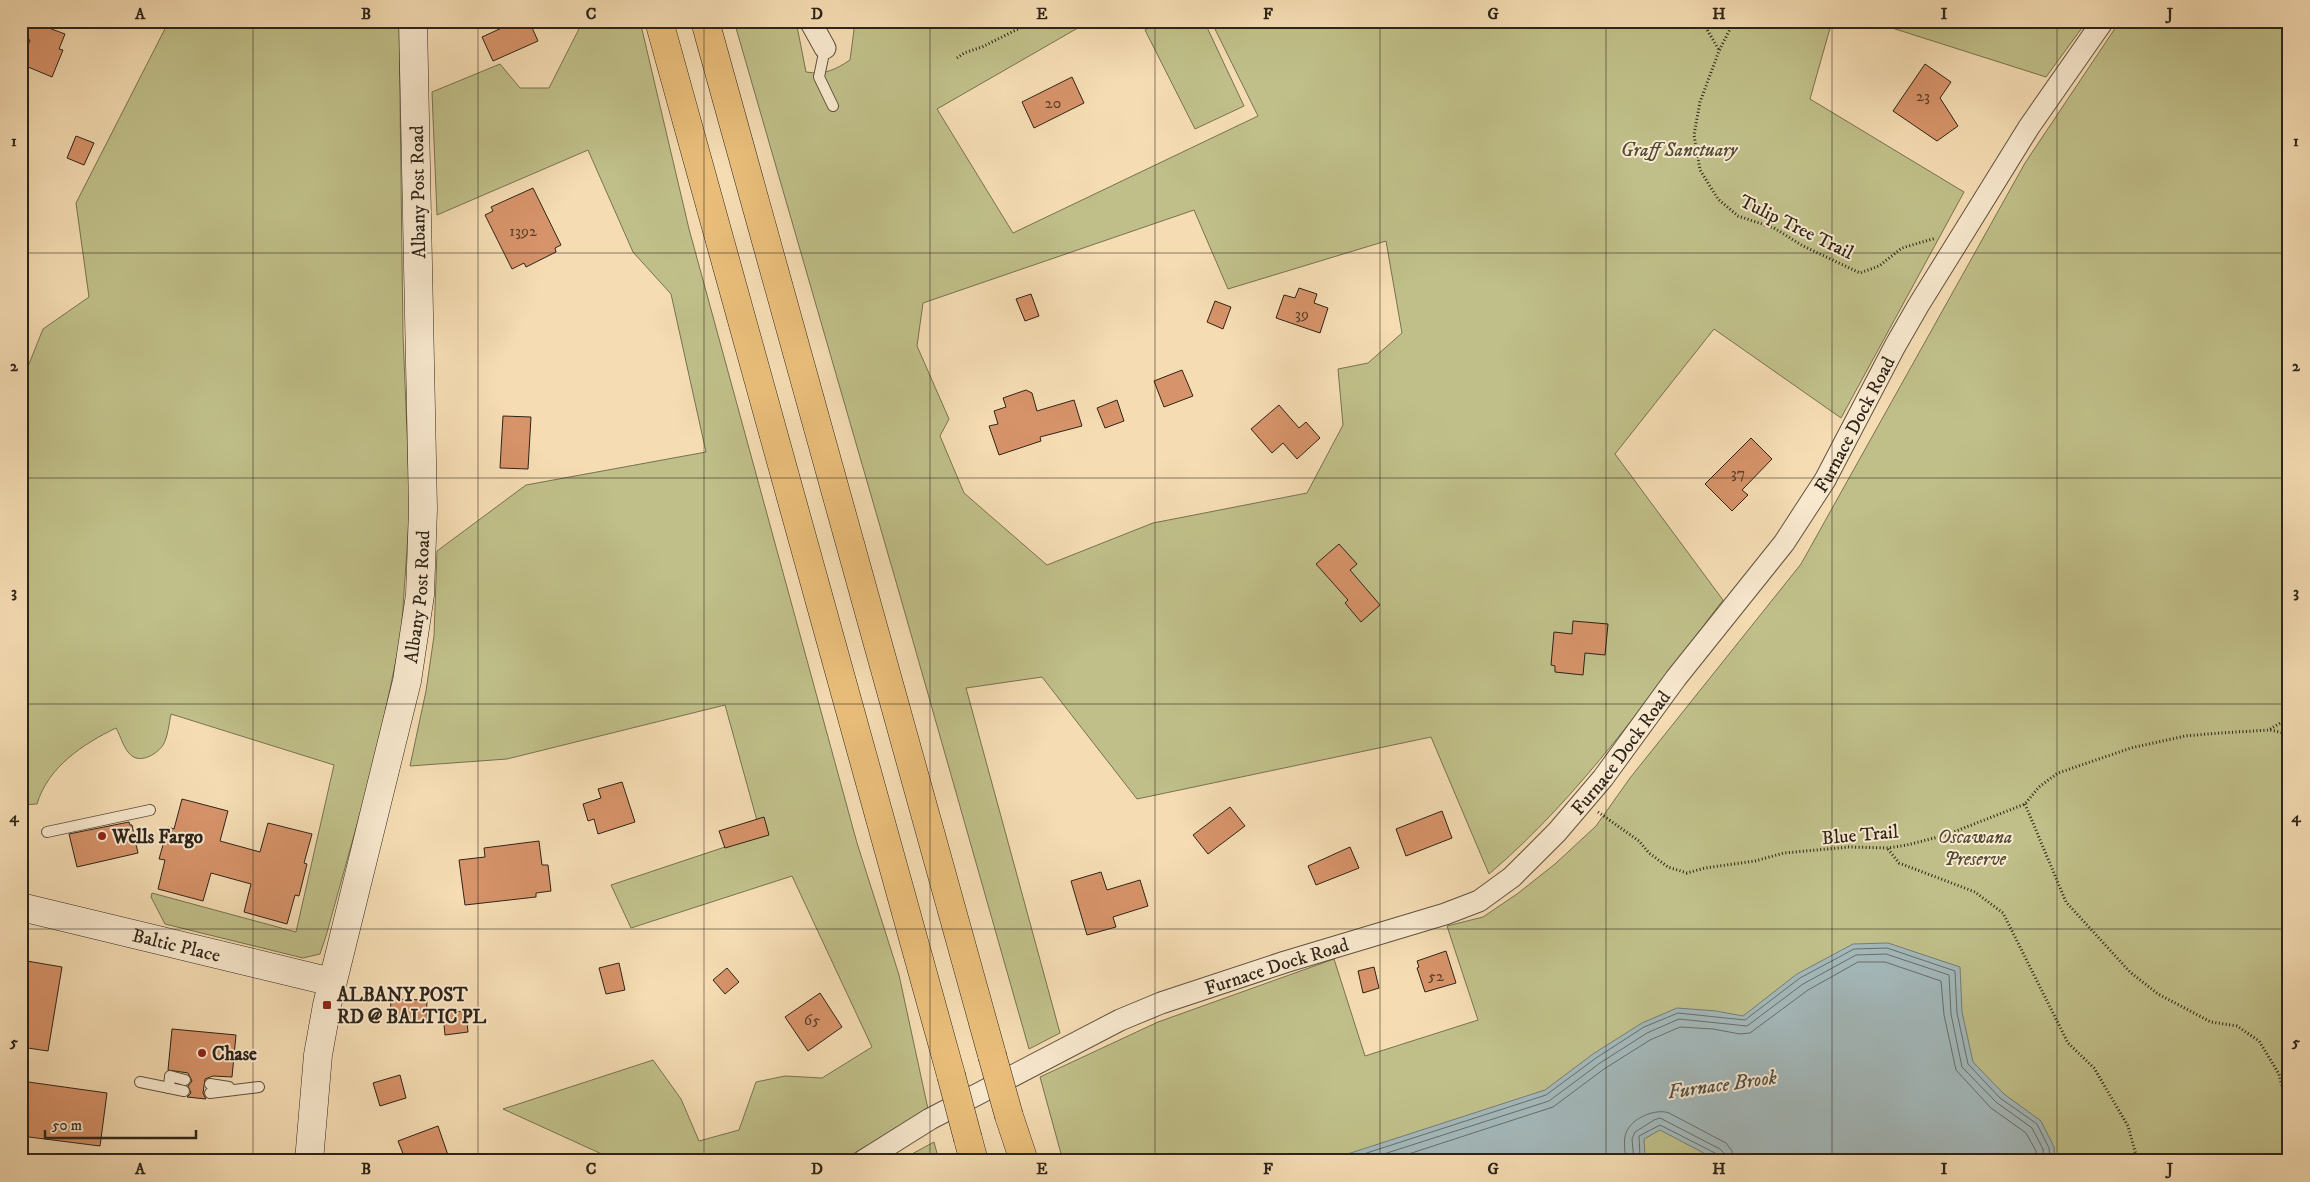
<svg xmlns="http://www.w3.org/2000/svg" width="2310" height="1182" font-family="'IM FELL DW Pica',serif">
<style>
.green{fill:#c0bf89;stroke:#777251;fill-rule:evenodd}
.water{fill:#a3b8ba;stroke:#747d7a}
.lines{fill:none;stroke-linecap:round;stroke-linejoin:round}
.shore{stroke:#686e6a;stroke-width:1}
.building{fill:#d79369;stroke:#2e2419}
.lane-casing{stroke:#605240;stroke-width:12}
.street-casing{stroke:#605240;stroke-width:23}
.secondary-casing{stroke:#2e2419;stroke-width:29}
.highway-casing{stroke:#2e2419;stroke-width:29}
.path{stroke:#2e2419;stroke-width:3;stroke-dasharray:1 2.5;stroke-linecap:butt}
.lane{stroke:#f8e8ce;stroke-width:10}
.street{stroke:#f8e8ce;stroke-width:21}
.secondary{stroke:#f8e8ce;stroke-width:28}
.highway{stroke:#eabe7a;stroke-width:28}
.highway-bridge-casing{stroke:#2e2419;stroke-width:29;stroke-linecap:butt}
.highway-bridge{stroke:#eabe7a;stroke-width:28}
.grid{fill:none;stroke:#2e2419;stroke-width:1;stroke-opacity:0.55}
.poi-dot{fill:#8f2418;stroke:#f8e8ce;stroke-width:2}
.labels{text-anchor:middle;stroke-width:4;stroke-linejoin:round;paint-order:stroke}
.number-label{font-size:16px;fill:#58402d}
.park-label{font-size:19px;font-style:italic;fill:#524b35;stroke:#f8e8ce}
.street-label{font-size:19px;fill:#2e2419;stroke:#f8e8ce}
.poi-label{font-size:19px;font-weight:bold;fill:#2e2419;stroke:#f8e8ce;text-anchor:start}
.water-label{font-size:20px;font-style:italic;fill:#515049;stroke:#f8e8ce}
.neatline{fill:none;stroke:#2e2419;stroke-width:2}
.grid-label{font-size:16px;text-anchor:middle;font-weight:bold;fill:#2e2419}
</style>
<rect width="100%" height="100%" fill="#f5dcb3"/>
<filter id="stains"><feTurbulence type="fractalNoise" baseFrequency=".004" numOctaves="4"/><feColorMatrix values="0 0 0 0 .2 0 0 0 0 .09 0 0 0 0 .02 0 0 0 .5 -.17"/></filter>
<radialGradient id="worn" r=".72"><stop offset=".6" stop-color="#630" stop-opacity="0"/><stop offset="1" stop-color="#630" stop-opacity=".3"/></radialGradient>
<g class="green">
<path d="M 169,21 L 399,21 L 403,335 L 410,505 L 401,636 L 376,756 L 326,936 L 320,954 L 303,958 L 165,924 L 151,897 L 152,893 L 296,932 L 334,765 L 171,714 C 169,723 168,737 163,745 C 157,754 142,763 132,756 C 124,750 121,737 116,728 C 83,744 48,767 37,804 L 21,805 L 21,384 L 43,329 L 89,297 L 76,203 Z"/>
<polygon points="583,21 640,21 689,229 857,843 899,975 928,1109 841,1161 617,1161 503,1109 653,1060 681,1099 699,1141 739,1130 756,1082 785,1076 822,1078 872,1047 792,876 631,928 611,885 761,835 725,705 507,759 410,766 426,691 434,636 437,551 526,485 706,452 671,294 633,252 588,150 437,215 432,92 500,64 520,88 549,88"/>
<path d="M 734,21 L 796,21 L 806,72 C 824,75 835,70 850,60 L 854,30 L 848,21 L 1090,21 L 937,109 L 1013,233 L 1258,116 L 1211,21 L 1832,21 L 1810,99 L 1964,192 L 1841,418 L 1714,329 L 1615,454 L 1723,600 C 1652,693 1580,797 1489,874 L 1431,737 L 1137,799 L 1042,677 L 966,688 L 1060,1033 L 1029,1049 L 901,599 ZM 1194,210 L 1228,289 L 1386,241 L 1402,333 L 1368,363 L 1338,369 L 1343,425 L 1307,493 L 1153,523 L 1047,565 L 964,493 L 940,436 L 949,419 L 917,346 L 923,303 Z"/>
<polygon points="1162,21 1204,21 1244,106 1195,129 1145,30"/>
<polygon points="1870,21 2087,21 2046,77"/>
<polygon points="2120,21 2289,21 2289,1161 1063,1161 1040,1077 1158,1022 1334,959 1365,1056 1478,1020 1447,926 1483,917 1517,894 1555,864 1596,826 1630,778 1801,564 2025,163"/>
<polygon points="934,1142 939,1161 899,1161"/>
</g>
<polygon class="water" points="1888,943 1960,967 1962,1012 1973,1062 2004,1094 2041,1121 2054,1147 2055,1161 1719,1161 1660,1130 1644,1139 1645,1157 1652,1161 1326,1161 1545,1090 1593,1054 1642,1023 1677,1008 1716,1011 1743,1016 1797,974 1853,944"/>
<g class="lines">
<g class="shore">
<polyline points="1342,1161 1546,1095 1596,1058 1644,1027 1678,1013 1745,1020 1800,978 1854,949 1887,948 1955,971 1957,1013 1968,1064 2000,1098 2037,1124 2049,1148 2050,1161"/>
<polyline points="1362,1161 1549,1101 1600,1063 1647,1033 1679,1019 1747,1026 1803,984 1856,955 1886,954 1949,975 1951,1014 1962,1067 1996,1102 2032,1128 2043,1149 2044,1161"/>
<polyline points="1387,1161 1553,1107 1604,1069 1650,1040 1680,1027 1713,1029 1740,1034 1750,1033 1808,990 1858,962 1885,962 1941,981 1944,1015 1956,1070 1991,1108 2026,1133 2036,1151 2036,1161"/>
<path d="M 1626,1161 C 1625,1152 1623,1141 1626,1133 C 1631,1118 1656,1108 1669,1113 L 1726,1143 L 1732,1151 L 1734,1161"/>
<polyline points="1634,1161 1632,1139 1635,1132 1654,1120 1660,1118 1720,1149 1725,1154 1726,1161"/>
<polyline points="1642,1161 1640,1157 1639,1136 1660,1125 1717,1154 1720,1161"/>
</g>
</g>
<g class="building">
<polygon points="30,21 65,34 59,49 63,50 52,77 21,64 30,40 24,37"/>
<polygon points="517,21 529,21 538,41 493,61 482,37"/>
<polygon points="1925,64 1951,82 1940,98 1958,126 1937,141 1893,111"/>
<polygon points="1072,77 1084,103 1034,128 1022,102"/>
<polygon points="76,136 94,143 84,165 67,158"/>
<polygon points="533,188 561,245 555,248 556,252 526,267 524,263 512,269 485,215 493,211 491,207"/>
<polygon points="1299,288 1317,294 1314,303 1328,308 1320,333 1276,318 1284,295 1295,298"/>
<polygon points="1031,294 1039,316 1025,321 1016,299"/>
<polygon points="1215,301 1231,307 1223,329 1207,322"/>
<polygon points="1182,370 1193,396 1164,407 1154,381"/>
<polygon points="1026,390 1032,393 1037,411 1074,400 1082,426 1040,437 1041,441 999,455 989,426 998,424 994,411 1006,407 1003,398"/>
<polygon points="1117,400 1124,421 1105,428 1097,408"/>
<polygon points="1279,405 1299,428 1306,422 1320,438 1297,459 1283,443 1272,453 1251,429"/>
<polygon points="503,416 531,417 528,469 500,468"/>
<polygon points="1751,438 1772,459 1742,490 1748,495 1732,511 1705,484"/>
<polygon points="1339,544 1357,564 1350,570 1380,605 1361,622 1345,603 1348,600 1316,564"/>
<polygon points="1573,621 1608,624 1605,655 1585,653 1583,675 1555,672 1555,666 1551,665 1554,632 1572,634"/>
<polygon points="622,782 635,822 598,834 594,819 588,821 583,804 601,798 598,789"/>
<polygon points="182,799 228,811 220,841 260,852 268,823 312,834 304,863 307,864 299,896 295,895 287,924 244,912 251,884 211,873 203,901 158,889 165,860 159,859 168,827 174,829"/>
<polygon points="1230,807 1245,826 1208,854 1193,835"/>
<polygon points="1442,811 1452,838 1406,856 1396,829"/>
<polygon points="764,817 769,835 725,848 719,831"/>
<polygon points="129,822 130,825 132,825 138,853 77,867 69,834"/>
<polygon points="539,841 542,865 548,865 551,891 536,893 536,897 465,905 459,860 485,857 484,848"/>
<polygon points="1350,847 1359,868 1316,885 1308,866"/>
<polygon points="1101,872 1107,890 1140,880 1148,906 1113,917 1116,927 1087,935 1071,881"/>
<polygon points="1446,951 1456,983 1425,992 1417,968 1419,967 1417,961"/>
<polygon points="21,960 62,967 48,1051 21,1047"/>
<polygon points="619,963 625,990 606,994 599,968"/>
<polygon points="1374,967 1379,988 1363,993 1358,971"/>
<polygon points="727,968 739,982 725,994 713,980"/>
<polygon points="820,993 842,1027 808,1051 785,1017"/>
<polygon points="391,999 427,1000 426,1023 390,1022"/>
<polygon points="466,1011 468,1032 445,1035 443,1013"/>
<polygon points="172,1029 236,1035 232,1077 213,1076 205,1079 203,1093 206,1099 187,1097 191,1093 188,1086 192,1081 188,1073 168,1070"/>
<polygon points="400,1075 406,1098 380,1106 373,1083"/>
<polygon points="21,1081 107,1093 100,1146 21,1136"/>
<polygon points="438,1126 450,1161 406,1161 398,1141"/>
</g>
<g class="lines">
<defs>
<g id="lane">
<polyline points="825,48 819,77 833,106"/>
<polyline points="47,832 150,810"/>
<polyline points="140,1082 184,1091"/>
<polyline points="210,1084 229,1087"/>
<polyline points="169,1088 170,1076 185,1080"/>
<polyline points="210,1093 259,1087"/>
</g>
<g id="street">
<polyline points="810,21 825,48"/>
<path id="s1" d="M 863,1161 L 930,1119 L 1120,1020 L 1161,1003 L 1285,962 L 1445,914 L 1479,901 L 1512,877 L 1557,832 L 1603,778 L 1676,678 L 1784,543 L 1825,480 L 1895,346 L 1918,306 L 2029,127 L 2103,21"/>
</g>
<g id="secondary">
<path id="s2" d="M 21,907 L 332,982"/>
<path id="s3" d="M 309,1161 L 318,1055 L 327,1005 L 407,681 L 420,595 L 423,509 L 413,21"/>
</g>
<g id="highway">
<polyline points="659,21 951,1075"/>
<polyline points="705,21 992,1055"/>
<polyline points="1009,1116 1024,1161"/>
<polyline points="968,1139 974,1161"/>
</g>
</defs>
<use href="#lane" class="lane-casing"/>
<use href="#street" class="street-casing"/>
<use href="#secondary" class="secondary-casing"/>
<use href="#highway" class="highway-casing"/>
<g class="path">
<polyline points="1702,21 1719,50"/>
<polyline points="1734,21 1719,51 1700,102 1694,135 1700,170 1718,199 1738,216 1774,228 1803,246 1860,273 1879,266 1902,248 1936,238"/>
<polyline points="957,58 964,53 982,47 1034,21"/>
<polyline points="2270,729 2289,718"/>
<polyline points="2025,804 2066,902 2130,972 2158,994 2211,1022 2237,1026 2259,1041 2279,1074 2289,1115"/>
<polyline points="1598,812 1639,841 1649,853 1668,867 1687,873 1705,868 1755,861 1784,853 1849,847 1888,848 1907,845 1946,835 2025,804 2039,787 2058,773 2131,748 2185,736 2220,733 2270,730 2289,734"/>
<polyline points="1888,849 1899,863 1975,892 2003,913 2068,1043 2094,1068 2128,1126 2136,1155 2135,1161"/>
<polyline points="2281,1161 2287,1145 2289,1124"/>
</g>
<use href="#lane" class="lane"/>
<use href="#street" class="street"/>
<use href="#secondary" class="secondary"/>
<use href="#highway" class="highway"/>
<defs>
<g id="highway-bridge">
<polyline points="992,1055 1009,1116"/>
<polyline points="951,1075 968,1139"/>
</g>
</defs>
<use href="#highway-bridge" class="highway-bridge-casing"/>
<use href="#highway-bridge" class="highway-bridge"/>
</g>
<path class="grid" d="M 253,21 L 253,1161M 478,21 L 478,1161M 704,21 L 704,1161M 930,21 L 930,1161M 1155,21 L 1155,1161M 1380,21 L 1380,1161M 1606,21 L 1606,1161M 1832,21 L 1832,1161M 2057,21 L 2057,1161M 21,253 L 2289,253M 21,478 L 2289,478M 21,704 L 2289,704M 21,929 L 2289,929"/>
<g class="poi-dot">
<circle cx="102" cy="836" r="5"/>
<rect x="322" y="1000" width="10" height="10" rx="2.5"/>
<circle cx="202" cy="1053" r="5"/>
</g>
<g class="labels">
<g class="number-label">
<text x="1923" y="101">23</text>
<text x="1053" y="108">20</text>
<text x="523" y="236">1392</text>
<text x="1302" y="319">39</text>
<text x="1738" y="478">37</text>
<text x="1436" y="981">52</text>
<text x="812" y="1025">65</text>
</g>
<g class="park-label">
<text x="1679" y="156">Graff Sanctuary</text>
<text x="1975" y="843">Oscawana<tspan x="1975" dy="22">Preserve</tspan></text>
</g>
<g class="street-label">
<text transform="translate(417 192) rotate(-91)" y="7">Albany Post Road</text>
<text transform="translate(1797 226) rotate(26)" y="7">Tulip Tree Trail</text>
<text dy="7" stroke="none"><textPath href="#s1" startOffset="1282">Furnace Dock Road</textPath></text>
<text dy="7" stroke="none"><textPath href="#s3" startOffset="576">Albany Post Road</textPath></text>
<text dy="7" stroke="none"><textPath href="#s1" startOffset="878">Furnace Dock Road</textPath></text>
<text transform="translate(1860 834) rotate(-5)" y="7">Blue Trail</text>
<text dy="7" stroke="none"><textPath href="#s2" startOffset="160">Baltic Place</textPath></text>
<text dy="7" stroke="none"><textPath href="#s1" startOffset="459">Furnace Dock Road</textPath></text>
</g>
<g class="poi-label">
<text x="112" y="843">Wells Fargo</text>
<text x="337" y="1001">ALBANY POST<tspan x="337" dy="22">RD @ BALTIC PL</tspan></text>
<text x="212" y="1060">Chase</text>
</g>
<g class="water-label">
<text transform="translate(1722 1084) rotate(-8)" y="7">Furnace Brook</text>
</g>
</g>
<rect width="2310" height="1182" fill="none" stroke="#f5dcb3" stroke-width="55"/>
<path d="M45 1130v8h151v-8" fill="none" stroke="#2e2419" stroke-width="2.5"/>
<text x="52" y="1130" font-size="15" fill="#2e2419" stroke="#f8e8ce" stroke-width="4" paint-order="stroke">50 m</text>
<rect x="28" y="28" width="2254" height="1126" class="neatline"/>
<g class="grid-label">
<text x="140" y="19">A</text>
<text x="366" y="19">B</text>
<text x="591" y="19">C</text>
<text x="817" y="19">D</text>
<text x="1042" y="19">E</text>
<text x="1268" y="19">F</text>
<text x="1493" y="19">G</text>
<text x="1719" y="19">H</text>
<text x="1944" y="19">I</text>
<text x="2170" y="19">J</text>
<text x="14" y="146">1</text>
<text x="2296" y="146">1</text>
<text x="14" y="371">2</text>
<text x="2296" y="371">2</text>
<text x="14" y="597">3</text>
<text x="2296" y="597">3</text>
<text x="14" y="822">4</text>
<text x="2296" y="822">4</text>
<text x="14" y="1047">5</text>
<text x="2296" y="1047">5</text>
<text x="140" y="1174">A</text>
<text x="366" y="1174">B</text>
<text x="591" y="1174">C</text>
<text x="817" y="1174">D</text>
<text x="1042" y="1174">E</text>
<text x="1268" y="1174">F</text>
<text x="1493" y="1174">G</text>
<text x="1719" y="1174">H</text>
<text x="1944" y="1174">I</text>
<text x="2170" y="1174">J</text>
</g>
<rect width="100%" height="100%" filter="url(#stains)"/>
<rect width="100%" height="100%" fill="url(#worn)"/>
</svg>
